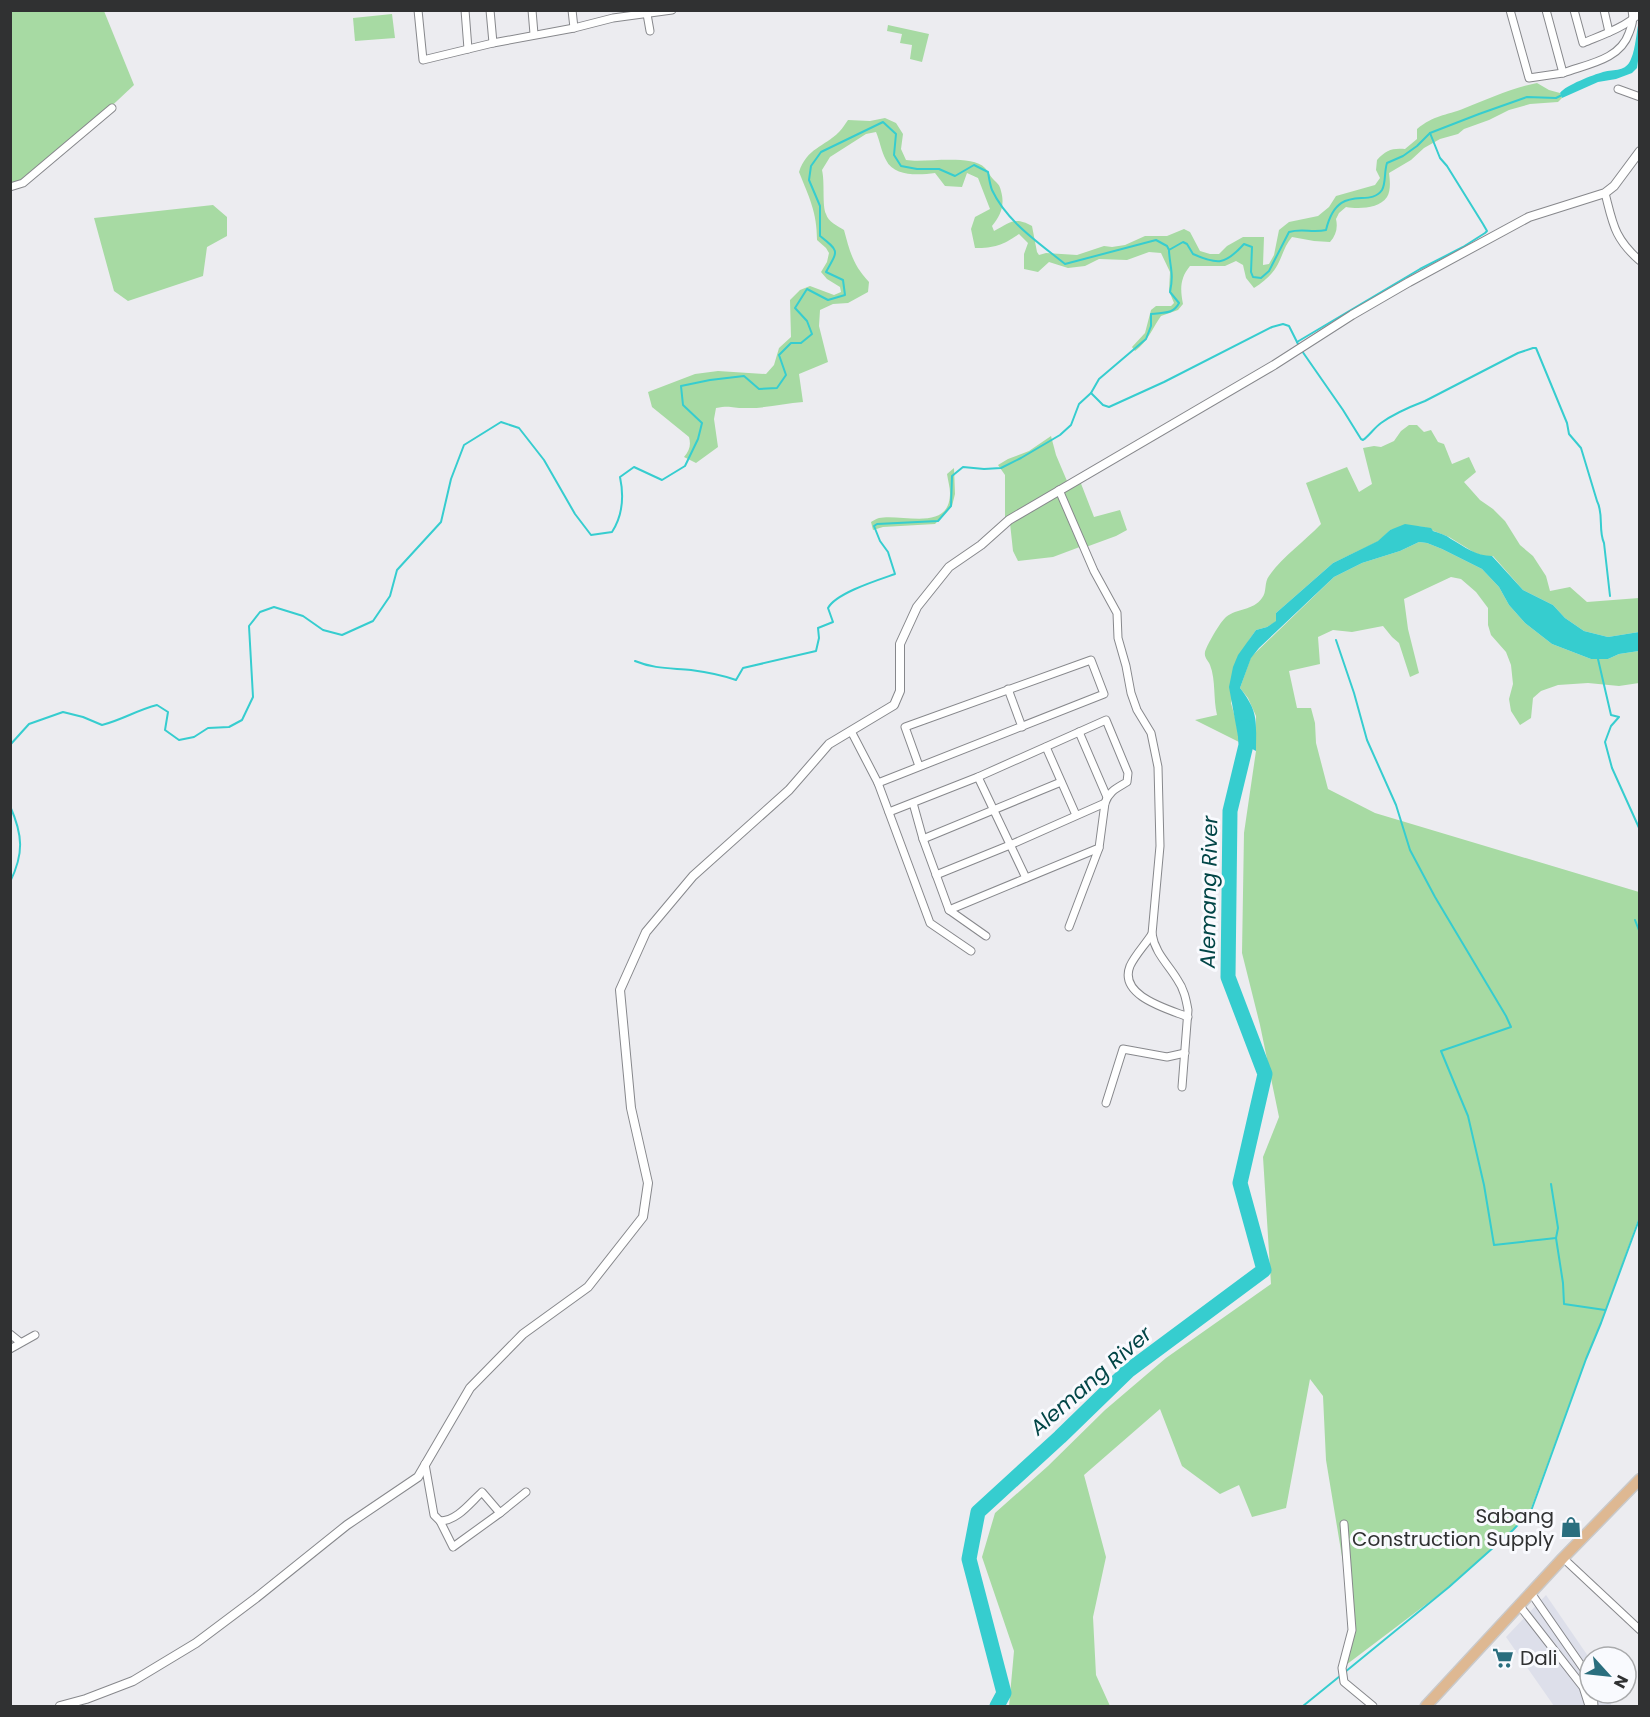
<svg xmlns="http://www.w3.org/2000/svg" width="1650" height="1717" font-family="Poppins,sans-serif">
<style>
.built{fill:#dddfea}
.green{fill:#a7daa3}
.water{fill:#36cdcf}
.lines{fill:none;stroke-linecap:round;stroke-linejoin:round}
.stream{stroke:#36cdcf;stroke-width:2}
.river{stroke:#36cdcf;stroke-width:15}
.minor-casing{stroke:#87888c;stroke-width:9}
.tertiary-casing{stroke:#87888c;stroke-width:10}
.primary-casing{stroke:#c9c9ca;stroke-width:13}
.minor{stroke:#fff;stroke-width:7}
.tertiary{stroke:#fff;stroke-width:8}
.primary{stroke:#deb892;stroke-width:10}
.labels{text-anchor:middle;stroke-width:6;stroke-linejoin:round;paint-order:stroke}
.poi-label{font-size:20px;fill:#303132;stroke:#f9fafe;text-anchor:end}
.water-label{font-size:21px;font-style:italic;fill:#014546;stroke:#f9fafe}
</style>
<rect width="100%" height="100%" fill="#ececf0"/>
<polygon class="built" points="1546,1595 1590,1659 1590,1693 1611,1693 1611,1706 1554,1706 1506,1637"/>
<g class="green">
<polygon points="11,11 104,11 134,85 87,129 23,183 11,187"/>
<polygon points="392,14 395,38 355,41 353,18"/>
<polygon points="888,25 929,34 922,62 910,59 912,45 900,43 902,34 887,31"/>
<path d="M 1537,83 L 1549,90 L 1560,93 L 1562,98 L 1558,102 L 1530,104 L 1509,110 L 1489,120 L 1464,129 L 1458,134 L 1440,139 L 1424,148 L 1411,160 L 1389,173 C 1390,180 1391,191 1387,197 C 1379,209 1358,209 1346,207 L 1339,213 L 1336,219 C 1338,228 1336,235 1330,242 L 1314,241 L 1292,237 C 1285,245 1283,254 1278,264 C 1272,275 1265,281 1254,288 L 1246,278 L 1243,265 L 1236,261 L 1225,266 L 1190,266 C 1180,278 1180,289 1183,304 L 1178,310 L 1161,316 C 1152,329 1148,341 1135,351 L 1132,347 L 1145,333 L 1151,310 L 1156,306 L 1171,306 L 1174,303 L 1169,291 L 1170,272 L 1161,253 L 1149,252 L 1127,260 L 1099,259 L 1085,266 L 1068,268 L 1049,262 L 1038,272 L 1024,269 L 1024,254 L 1028,243 L 1019,234 C 1003,245 995,248 975,248 L 971,229 L 975,217 L 990,209 L 978,178 L 967,173 L 962,187 L 945,186 L 935,173 C 919,175 894,177 886,160 C 881,151 880,141 876,132 L 866,134 L 830,157 L 822,170 C 825,182 822,206 826,214 C 828,222 838,226 844,230 C 850,252 853,265 869,282 L 868,292 L 848,303 L 833,304 L 820,310 L 819,326 L 828,362 L 799,374 L 803,402 C 784,403 764,409 745,408 C 732,408 730,405 716,408 L 714,419 L 718,447 L 696,463 L 684,457 C 690,450 691,445 689,437 L 652,407 L 648,392 L 695,374 L 718,371 L 766,374 L 774,365 L 779,348 L 791,337 L 790,300 L 800,290 L 810,286 L 834,295 L 841,292 L 840,287 L 827,279 L 821,272 L 827,262 L 829,253 L 826,248 L 817,240 C 817,212 809,197 799,172 C 807,148 824,147 839,132 C 843,128 845,124 848,120 L 870,121 L 885,118 L 896,123 L 903,134 L 901,149 L 906,160 C 926,163 971,154 985,168 C 988,171 990,176 993,179 C 997,183 1000,185 1001,191 C 1005,205 1001,215 992,226 L 994,231 C 1010,223 1014,216 1032,226 L 1037,252 L 1039,255 L 1046,253 L 1077,255 L 1104,246 L 1112,247 L 1125,245 L 1145,236 L 1167,236 L 1184,229 L 1190,232 L 1200,251 L 1210,254 L 1219,254 L 1227,246 L 1243,237 L 1264,237 L 1263,265 L 1269,264 L 1274,255 L 1279,230 L 1289,222 L 1318,216 L 1329,207 L 1336,196 L 1375,185 L 1380,178 L 1376,170 L 1377,160 C 1386,150 1392,148 1405,149 L 1417,139 L 1417,129 C 1434,115 1445,116 1465,108 C 1488,99 1512,88 1537,83 Z"/>
<polygon points="213,205 227,217 227,236 207,247 203,276 128,301 114,291 94,218"/>
<path d="M 1409,425 L 1417,425 L 1424,432 L 1431,430 L 1438,442 L 1444,444 L 1452,464 L 1469,457 L 1476,472 L 1464,482 L 1480,500 L 1493,509 L 1505,521 L 1520,545 L 1533,556 L 1546,576 L 1550,591 L 1570,587 L 1587,602 L 1639,598 L 1639,632 L 1608,637 L 1584,631 L 1565,618 L 1553,605 L 1523,590 L 1493,556 L 1484,556 L 1475,553 L 1449,537 L 1424,527 L 1412,526 L 1390,530 L 1379,541 L 1333,563 L 1276,613 L 1277,621 L 1267,627 L 1256,630 L 1249,640 L 1231,703 L 1236,721 L 1239,742 L 1195,720 L 1217,715 C 1213,699 1216,680 1210,665 C 1208,660 1204,658 1205,652 C 1207,645 1220,622 1226,617 C 1237,608 1253,611 1262,598 C 1267,592 1264,582 1269,576 C 1283,556 1304,542 1321,524 L 1306,483 L 1347,467 L 1359,492 L 1372,484 L 1363,448 L 1374,446 L 1381,447 L 1394,441 L 1401,431 Z"/>
<polygon points="1051,436 1056,455 1067,481 1005,519 1005,475 998,465 1008,459 1029,451"/>
<path d="M 954,468 L 955,494 L 952,506 L 935,524 L 883,527 L 873,530 L 871,522 C 874,520 876,519 879,518 C 901,513 950,533 950,493 C 950,487 948,481 947,474 Z"/>
<polygon points="1080,481 1094,517 1120,510 1127,530 1116,536 1086,547 1085,545 1053,557 1018,561 1013,551 1010,523"/>
<polygon points="1419,542 1427,543 1442,549 1482,569 1499,587 1509,605 1525,623 1552,644 1591,659 1608,659 1619,654 1639,651 1639,683 1619,686 1588,683 1558,685 1541,691 1533,698 1531,718 1520,725 1511,711 1509,699 1513,684 1511,665 1506,652 1491,635 1488,625 1488,608 1476,592 1461,579 1451,577 1404,599 1408,629 1419,673 1410,677 1399,643 1392,637 1383,626 1352,632 1333,630 1318,637 1320,664 1289,671 1297,708 1311,708 1315,723 1316,743 1328,789 1375,813 1639,892 1639,1217 1601,1323 1586,1359 1530,1511 1513,1530 1449,1587 1342,1668 1352,1630 1349,1599 1326,1460 1323,1396 1310,1379 1286,1508 1252,1517 1239,1485 1220,1494 1182,1466 1160,1409 1084,1475 1106,1557 1093,1617 1096,1675 1110,1706 1009,1706 1014,1651 982,1557 995,1513 1048,1466 1105,1410 1166,1358 1271,1284 1263,1157 1279,1117 1260,1025 1242,953 1244,833 1256,751 1256,716 1248,698 1240,688 1251,657 1334,577 1362,563 1400,551"/>
</g>
<g class="water">
<path d="M 1639,21 L 1639,54 L 1637,68 L 1632,73 L 1616,79 L 1598,82 L 1562,98 L 1560,93 C 1566,85 1593,75 1603,72 C 1615,69 1626,72 1631,59 C 1636,47 1636,33 1639,21 Z"/>
<path d="M 1405,524 L 1431,528 L 1433,531 C 1439,533 1446,535 1451,539 C 1465,547 1476,556 1492,556 L 1523,590 L 1553,605 L 1565,618 L 1584,631 L 1608,637 L 1639,632 L 1639,651 L 1619,654 L 1608,659 L 1591,659 L 1552,644 L 1525,623 L 1509,605 L 1499,587 L 1482,569 L 1442,549 L 1427,543 L 1419,542 L 1400,551 L 1362,563 L 1334,577 L 1259,648 L 1251,658 L 1240,688 C 1259,712 1256,722 1256,751 L 1239,742 L 1229,687 L 1233,667 L 1238,655 L 1256,630 L 1267,627 L 1276,621 L 1276,613 L 1333,563 L 1378,541 L 1390,530 Z"/>
</g>
<g class="lines">
<g class="stream">
<polyline points="1297,342 1420,269 1463,247 1485,233 1487,231 1483,224 1447,166 1440,158 1430,133"/>
<path d="M 1302,351 L 1343,410 L 1361,439 L 1363,440 C 1370,435 1374,428 1381,423 C 1392,415 1412,406 1425,401 L 1518,353 L 1533,348 L 1536,348 L 1567,423 L 1569,434 L 1581,448 L 1597,501 C 1604,514 1598,530 1604,543 L 1610,596"/>
<path d="M 1091,393 L 1099,379 L 1146,339 L 1151,326 L 1151,314 C 1163,312 1173,315 1179,303 L 1170,292 C 1174,274 1170,267 1169,251"/>
<polyline points="1336,640 1354,693 1367,740 1396,805 1410,850 1435,897 1506,1016 1511,1027 1441,1051 1468,1116 1484,1185 1494,1245 1556,1238"/>
<polyline points="1598,659 1611,715 1619,717 1611,726 1605,742 1612,768 1640,830"/>
<path d="M 635,661 C 654,669 671,668 691,670 C 706,672 722,675 736,680 L 743,668 L 816,651 L 819,638 L 818,628 L 833,622 L 828,608 C 836,593 878,580 895,574 L 888,552 L 880,541 L 874,526 L 877,524 L 938,521 L 951,506 L 952,476 L 963,467 L 984,469 L 1001,468 L 1021,458 L 1060,435 L 1071,425 L 1079,404 L 1091,393 L 1103,405 L 1109,407 L 1164,382 L 1272,327 L 1283,324 L 1289,326 L 1298,344"/>
<path d="M 10,745 L 29,724 L 63,712 L 83,717 L 102,725 C 122,720 137,710 157,705 L 168,712 L 165,730 L 179,740 L 194,737 L 208,728 L 229,727 L 242,720 L 253,697 L 249,626 L 260,612 L 274,607 L 303,616 L 323,630 L 342,635 L 373,621 L 390,596 L 397,570 L 441,522 L 451,479 L 464,445 L 501,422 L 519,428 L 544,460 L 575,514 L 591,535 L 612,532 C 623,515 624,496 620,477 L 634,467 L 662,480 L 685,466 L 698,439 L 702,423 L 683,405 L 681,386 L 710,380 L 744,376 L 759,389 L 777,388 L 786,375 L 779,355 L 791,343 L 801,343 L 812,334 L 807,321 L 795,308 L 807,289 L 828,300 L 845,295 L 843,280 L 826,272 C 838,250 840,252 820,236 L 820,206 L 809,180 L 811,166 L 821,152 L 883,122 L 896,134 L 894,155 L 901,166 L 917,169 L 939,169 L 955,176 L 974,165 L 988,172 C 989,178 990,185 992,190 C 1007,222 1039,243 1065,264 L 1156,240 L 1167,246 L 1169,250 L 1183,242 L 1187,244 L 1193,254 C 1218,265 1225,265 1244,244 L 1252,247 L 1251,272 L 1253,277 L 1261,278 L 1269,271 L 1289,232 C 1302,228 1312,233 1326,230 C 1338,181 1369,209 1382,190 C 1386,183 1384,172 1387,163 L 1403,156 L 1417,146 L 1430,133 L 1479,114 L 1527,97 L 1556,98 L 1562,95"/>
<path d="M 10,806 C 23,835 24,854 10,882"/>
<polyline points="1635,920 1640,933"/>
<polyline points="1551,1184 1558,1228 1556,1238 1563,1283 1564,1304 1605,1310"/>
<polyline points="1345,1672 1449,1587 1513,1530 1531,1511 1586,1359 1601,1323 1640,1217"/>
<polyline points="1303,1706 1340,1676"/>
</g>
<polyline class="river" points="997,1706 1004,1693 969,1559 978,1512 1060,1437 1128,1371 1264,1270 1240,1183 1265,1074 1228,977 1230,811 1246,745 1245,727"/>
<defs>
<g id="minor">
<polyline points="418,10 423,60 493,43"/>
<polyline points="465,10 468,49"/>
<polyline points="490,10 493,43 574,28 613,18 672,10"/>
<polyline points="532,10 534,34"/>
<polyline points="572,10 574,28"/>
<polyline points="1510,10 1529,78 1563,73"/>
<path d="M 1546,10 L 1563,73 C 1587,64 1620,60 1629,33 C 1632,25 1634,19 1632,10"/>
<path d="M 1574,10 L 1583,43 C 1602,35 1624,28 1640,13"/>
<polyline points="1604,10 1609,32"/>
<polyline points="647,14 650,31"/>
<polyline points="1618,89 1640,97"/>
<polyline points="10,187 23,183 112,108"/>
<path d="M 1605,193 C 1613,224 1614,238 1640,261"/>
<path d="M 1059,490 L 1094,571 L 1117,613 L 1118,638 L 1126,666 L 1131,693 L 1137,710 L 1151,733 L 1158,767 L 1160,846 L 1152,934 C 1155,953 1168,964 1177,979 C 1184,989 1186,999 1188,1010 L 1182,1087"/>
<polyline points="1008,689 1022,727"/>
<polyline points="851,731 878,783 930,923 971,951"/>
<polyline points="1079,732 1107,797"/>
<polyline points="1046,747 1076,815"/>
<polyline points="978,777 1026,878"/>
<polyline points="878,783 1104,694 1091,660 905,727 919,766"/>
<polyline points="913,803 923,839 949,910 986,936"/>
<path d="M 889,812 L 978,777 L 1106,720 L 1128,773 L 1127,782 C 1117,788 1109,791 1105,803 L 1099,848 L 949,910"/>
<polyline points="923,839 1061,782"/>
<polyline points="936,875 1010,845 1105,803"/>
<polyline points="1069,927 1099,848"/>
<path d="M 1152,934 C 1145,945 1135,955 1130,966 C 1118,996 1168,1009 1188,1017"/>
<polyline points="1106,1103 1123,1049 1167,1057 1185,1053"/>
<polyline points="10,1334 20,1342"/>
<polyline points="10,1349 35,1335"/>
<path d="M 425,1464 L 434,1515 L 440,1521 C 457,1521 470,1503 482,1492 L 500,1513 L 526,1492"/>
<polyline points="440,1521 453,1547 500,1513"/>
<polyline points="1344,1524 1352,1630 1342,1668 1344,1682 1373,1706"/>
<polyline points="1563,1558 1640,1630"/>
<polyline points="1531,1593 1590,1678"/>
<polyline points="1519,1605 1583,1687 1589,1706"/>
<polyline points="1593,1693 1594,1706"/>
</g>
<polyline id="tertiary" points="60,1706 86,1699 133,1681 196,1643 256,1598 347,1525 418,1477 470,1388 523,1334 588,1287 643,1217 648,1183 631,1108 620,990 646,932 693,876 789,790 829,744 894,705 900,691 900,644 917,607 949,567 981,545 1009,520 1274,365 1352,315 1409,282 1529,217 1605,193 1614,186 1640,151"/>
<polyline id="primary" points="1426,1706 1563,1558 1640,1479"/>
</defs>
<use href="#minor" class="minor-casing"/>
<use href="#tertiary" class="tertiary-casing"/>
<use href="#primary" class="primary-casing"/>
<use href="#minor" class="minor"/>
<use href="#tertiary" class="tertiary"/>
<use href="#primary" class="primary"/>
</g>
<defs>
<symbol id="shop-bare" viewBox="-9 -9 18 18"><path d="M-5-2.5h2.3a2.7 3.5 0 0 1 5.4 0H5L5.5 6h-11ZM-1.5-2.5h3a1.5 2.3 0 0 0-3 0Z" fill="#2a6e7e" stroke="#f9fafe" stroke-width="2.5" paint-order="stroke"/></symbol>
<symbol id="supermarket-bare" viewBox="-9 -9 18 18"><path d="M-6-5.5h2.5l.6 2H6L4.5 2H-2.5L-4.4-4H-6ZM-1.5 3.2a1.3 1.3 0 1 0 .1 0ZM3 3.2a1.3 1.3 0 1 0 .1 0Z" fill="#2a6e7e" stroke="#f9fafe" stroke-width="2.5" paint-order="stroke"/></symbol>
</defs>
<g fill-rule="evenodd">
<use href="#shop-bare" x="1556" y="1512" width="30" height="30"/>
<use href="#supermarket-bare" x="1488" y="1643" width="30" height="30"/>
</g>
<g class="labels">
<g class="poi-label">
<text x="1554" y="1523">Sabang<tspan x="1554" dy="23">Construction Supply</tspan></text>
<text x="1520" y="1665" text-anchor="start">Dali</text>
</g>
<g class="water-label">
<text transform="translate(1209 892) rotate(-89)" y="7">Alemang River</text>
<text transform="translate(1091 1381) rotate(-41)" y="7">Alemang River</text>
</g>
</g>
<rect width="1650" height="1717" fill="none" stroke="#303132" stroke-width="24"/>
<g transform="translate(1608 1675) rotate(117)"><circle r="28" fill="#f9fafe" stroke="#a9aaac" stroke-width="1.5"/>
<path d="M0-4.5L10 22L0 15L-10 22Z" fill="#2a6e7e"/>
<text y="-9" font-size="16" font-weight="bold" text-anchor="middle" fill="#303132">N</text>
</g>
</svg>
